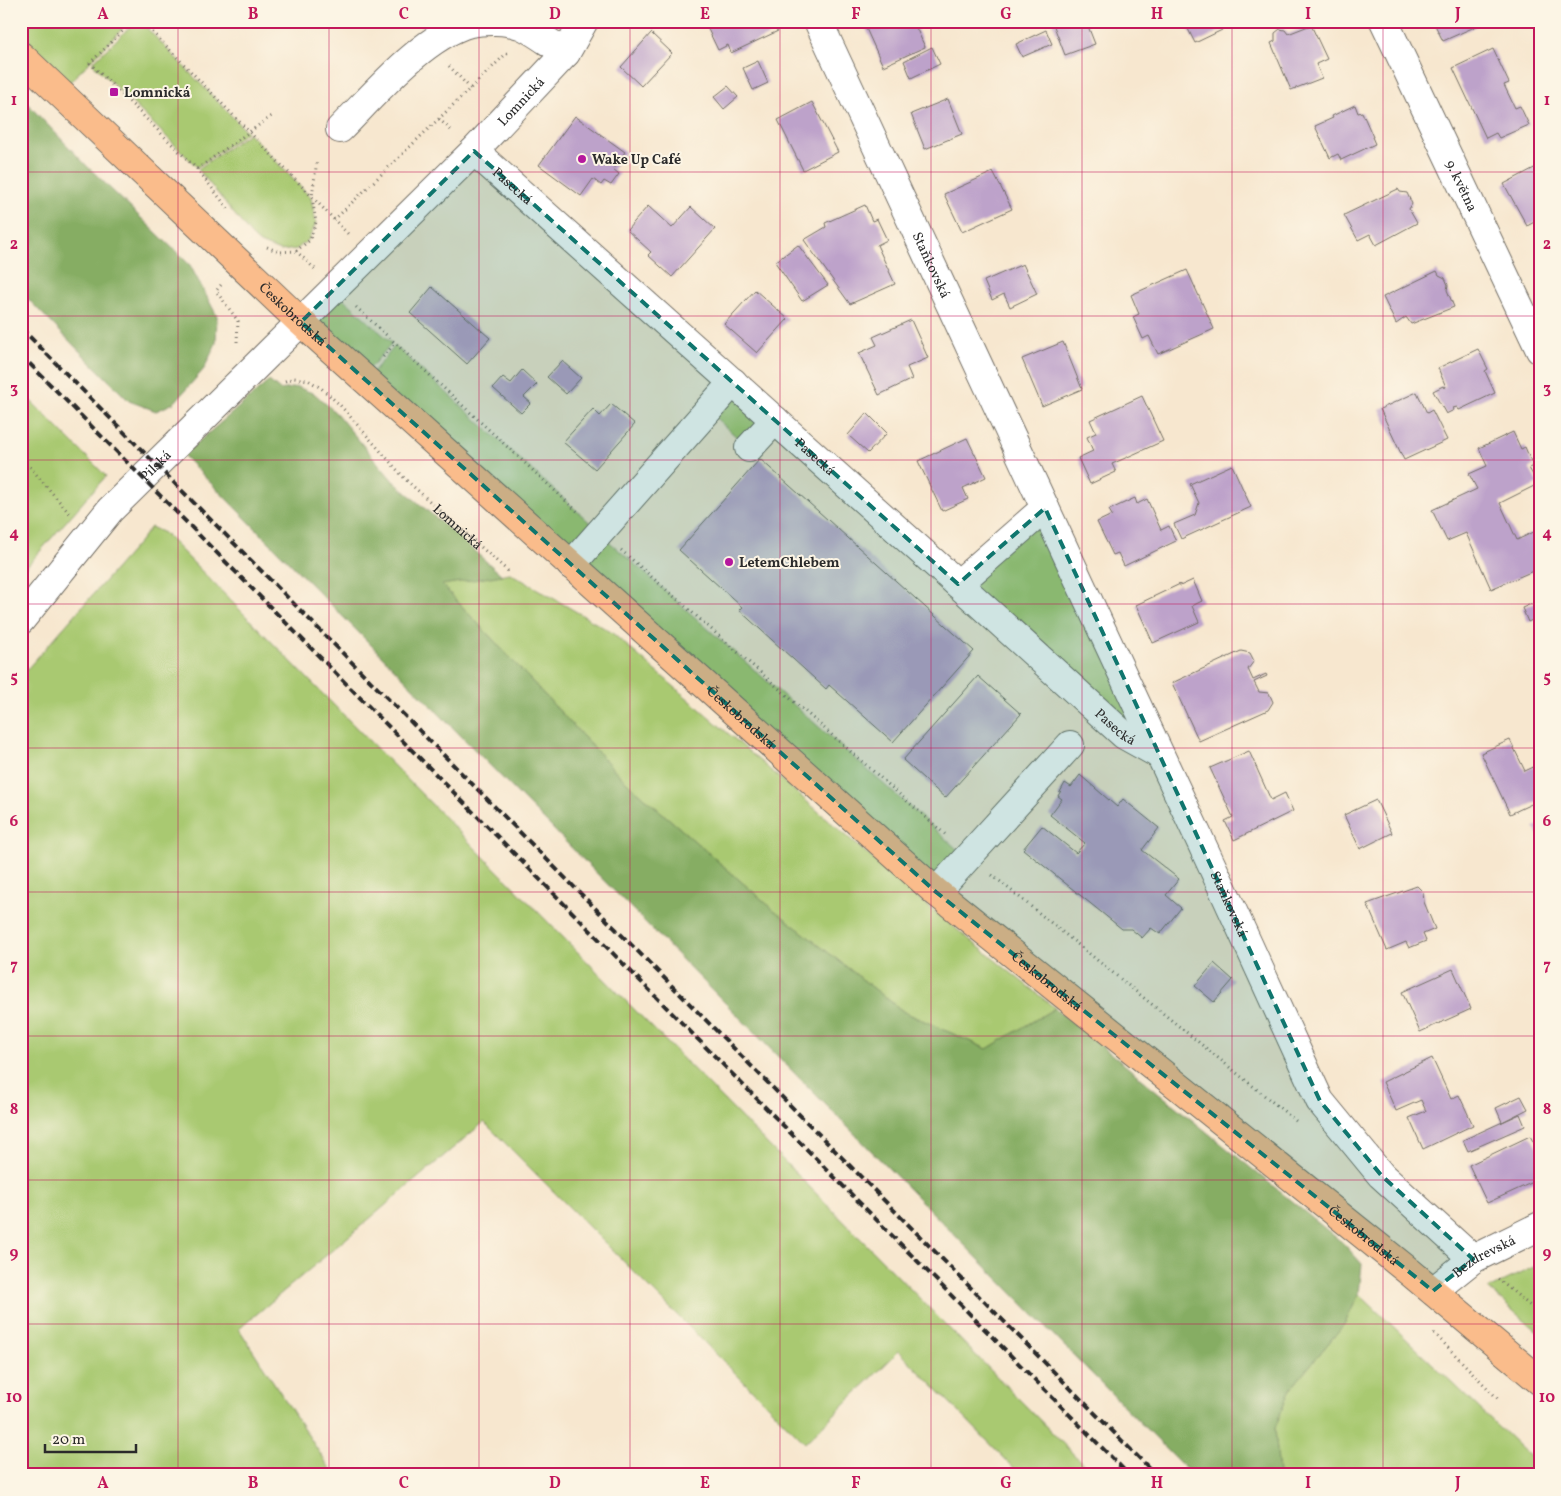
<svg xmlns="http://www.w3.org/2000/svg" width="1561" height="1496" font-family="Vollkorn,serif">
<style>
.green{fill:#a9c971;stroke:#6a7a4e}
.forest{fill:#86ad63;stroke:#586c47}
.building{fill:#bda2ca}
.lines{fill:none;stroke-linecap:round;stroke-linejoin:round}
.minor-casing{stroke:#726d64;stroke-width:30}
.major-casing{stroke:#726d64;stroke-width:30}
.path{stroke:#726d64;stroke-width:3;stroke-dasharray:1 4;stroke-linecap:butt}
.minor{stroke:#fff;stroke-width:28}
.major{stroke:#fabc8b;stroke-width:28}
.rail{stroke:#2b2b2b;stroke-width:4;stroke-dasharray:8 4;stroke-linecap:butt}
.marked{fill:#0f766e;fill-opacity:0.2;stroke:#0f766e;stroke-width:4;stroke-dasharray:10 6;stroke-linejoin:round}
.grid{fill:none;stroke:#c2185b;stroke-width:1;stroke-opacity:0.55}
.poi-dot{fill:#b5179e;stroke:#fcf5e5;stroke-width:2}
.labels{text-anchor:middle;stroke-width:4;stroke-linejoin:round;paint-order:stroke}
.poi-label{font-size:14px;font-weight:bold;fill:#2b2b2b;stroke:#fcf5e5;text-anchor:start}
.street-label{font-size:14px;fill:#2b2b2b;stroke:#fcf5e5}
.neatline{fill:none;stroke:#c2185b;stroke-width:2}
.grid-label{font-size:16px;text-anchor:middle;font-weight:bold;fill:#c2185b}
</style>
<rect width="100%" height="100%" fill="#fcf5e5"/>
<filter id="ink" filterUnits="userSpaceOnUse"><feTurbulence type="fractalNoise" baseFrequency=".02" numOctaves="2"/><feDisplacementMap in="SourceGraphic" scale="10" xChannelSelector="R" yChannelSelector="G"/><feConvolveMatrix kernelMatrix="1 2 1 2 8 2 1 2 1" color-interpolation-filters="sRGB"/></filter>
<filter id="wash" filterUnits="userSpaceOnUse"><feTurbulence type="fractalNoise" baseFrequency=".0096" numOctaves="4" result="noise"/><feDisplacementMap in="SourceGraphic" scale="20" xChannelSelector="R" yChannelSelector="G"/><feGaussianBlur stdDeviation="1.12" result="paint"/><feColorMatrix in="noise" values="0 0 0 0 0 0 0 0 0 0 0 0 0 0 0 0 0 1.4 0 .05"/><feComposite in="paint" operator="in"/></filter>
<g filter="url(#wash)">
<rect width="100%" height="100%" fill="#f7e7cf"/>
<g class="green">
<polygon points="21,21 130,21 62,90 21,52"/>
<polygon points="136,21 140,21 247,132 197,167 92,63"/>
<polygon points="249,133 311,198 316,223 309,239 297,249 280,251 260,243 252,236 198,169"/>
<polygon points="336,292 392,343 364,375 305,322"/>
<polygon points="395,346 597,529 574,562 367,379"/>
<polygon points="733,384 773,420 749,448 709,412"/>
<polygon points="21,391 106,476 21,573"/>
<polygon points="1044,514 1149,745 963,584"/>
<polygon points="151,527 164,533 1094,1475 1021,1475 899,1351 805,1443 484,1122 239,1329 334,1475 21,1475 21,676 140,541"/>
<polygon points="604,537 965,856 936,886 579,565"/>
<polygon points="510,573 611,632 924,903 1055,1008 987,1049 904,1012 774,910 622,778 442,585"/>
<polygon points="1540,1264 1540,1334 1488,1289"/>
<polygon points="1359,1294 1540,1466 1540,1475 1279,1475 1275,1428 1289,1391 1345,1323"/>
</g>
<g class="forest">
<polygon points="21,97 87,166 190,265 217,316 216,343 204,369 174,403 156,411 129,401 21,292"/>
<polygon points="269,381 280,390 297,387 315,394 336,413 393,481 502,575 442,585 622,778 774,910 904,1012 987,1049 1055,1008 1344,1244 1362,1264 1359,1294 1345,1323 1289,1391 1275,1428 1279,1475 1192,1475 183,455"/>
</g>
<g id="blocks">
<g class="building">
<polygon points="714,21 774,21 778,31 731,53 728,45 718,50 706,25"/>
<polygon points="869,21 913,21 925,47 883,66 864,24"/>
<polygon points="1052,21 1086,21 1095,44 1065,55"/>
<polygon points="1184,21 1218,21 1222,30 1195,43"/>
<polygon points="1433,21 1477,21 1479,25 1443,41"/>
<polygon points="1311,25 1327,59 1316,64 1322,78 1291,90 1271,43 1275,41 1275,33 1280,29 1285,30 1288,34"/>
<polygon points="1046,30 1052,44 1022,57 1016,44"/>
<polygon points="651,33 672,53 641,86 621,67"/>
<polygon points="932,47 940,64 911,78 904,61"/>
<polygon points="1493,49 1509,83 1504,85 1515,108 1520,106 1529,125 1499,138 1496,133 1486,138 1453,68"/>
<polygon points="758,61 768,83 753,90 743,68"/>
<polygon points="728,86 738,97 724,109 714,97"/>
<polygon points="948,99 962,134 925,149 911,114"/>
<polygon points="812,102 838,152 803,170 778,120"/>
<polygon points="1355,105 1358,113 1362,112 1373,137 1372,137 1375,144 1341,160 1338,154 1330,158 1315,126 1333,118 1332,116"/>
<polygon points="575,116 625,152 613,169 619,174 611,185 604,181 601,185 593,179 581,196 539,165"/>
<polygon points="1540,165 1540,219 1527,226 1504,184"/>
<polygon points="993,172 1012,209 962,232 944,194"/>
<polygon points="1398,189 1400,192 1407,193 1412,204 1409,209 1417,223 1376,245 1370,234 1358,240 1344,215"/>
<polygon points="865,205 872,221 877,219 887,240 877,245 895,284 850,304 804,240 826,227 825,223"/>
<polygon points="648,206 672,228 691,207 715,229 672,277 648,255 651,252 627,230"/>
<polygon points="798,245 828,285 802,301 775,262"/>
<polygon points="1023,264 1037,294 1010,307 1004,294 992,300 984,281"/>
<polygon points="1187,270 1214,329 1158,354 1149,336 1143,339 1133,317 1139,314 1131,295"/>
<polygon points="1437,271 1439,275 1445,278 1448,285 1447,290 1454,307 1411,324 1406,317 1396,324 1383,297"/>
<polygon points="432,287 490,338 467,364 410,313"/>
<polygon points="755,290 788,319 757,353 724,324"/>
<polygon points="911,320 928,358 907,367 912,379 879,395 859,353 877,345 873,337"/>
<polygon points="1063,342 1082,389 1042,406 1022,359"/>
<polygon points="1478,349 1488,369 1485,371 1495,393 1459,410 1457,407 1453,408 1454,410 1446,414 1433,391 1443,386 1444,388 1446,387 1438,368"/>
<polygon points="562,361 581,378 566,394 547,377"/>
<polygon points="522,370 537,384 524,397 531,403 521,413 493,388 503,377 511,383"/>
<polygon points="1417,392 1427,413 1432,410 1447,440 1404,460 1380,409"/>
<polygon points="1142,396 1163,441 1112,464 1116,472 1090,484 1078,458 1093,451 1087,437 1096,433 1090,420"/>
<polygon points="611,404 635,424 595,469 563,442 593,409 600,416"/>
<polygon points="867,413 887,433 868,453 848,435"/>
<polygon points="1513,432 1521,449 1525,447 1533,466 1529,468 1538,484 1500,503 1517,540 1540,529 1540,568 1491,589 1466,533 1447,541 1432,510 1477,489 1469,474 1487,466 1479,448"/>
<polygon points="967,438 986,477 963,488 968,499 942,511 918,461"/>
<polygon points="760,459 974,651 893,742 829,685 826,689 739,610 742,607 679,550"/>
<polygon points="1232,465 1251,507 1181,539 1174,524 1195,515 1199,503 1190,484"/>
<polygon points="1135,498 1137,504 1147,499 1161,530 1169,526 1176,541 1124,566 1118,553 1113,555 1097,522 1112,515 1109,510"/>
<polygon points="1193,580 1202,601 1192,606 1199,622 1153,643 1136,605 1180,584 1180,586"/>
<polygon points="1540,600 1540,616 1528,622 1522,608"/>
<polygon points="1241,651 1250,653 1254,661 1248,669 1253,680 1266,674 1267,676 1254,682 1259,692 1269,693 1273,702 1268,710 1199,741 1172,683"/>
<polygon points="978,676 1021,714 945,798 903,760"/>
<polygon points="1510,740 1525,771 1540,764 1540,800 1510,814 1481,753"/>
<polygon points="1249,751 1271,800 1285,793 1293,811 1234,840 1225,821 1233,817 1210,768"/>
<polygon points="1080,775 1117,807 1123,799 1159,828 1142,850 1179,879 1166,895 1181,908 1160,934 1151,928 1142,938 1131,929 1122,929 1023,849 1042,826 1076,853 1085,843 1050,815 1062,799 1058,796 1065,783 1071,787"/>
<polygon points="1376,800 1392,833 1360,849 1344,815"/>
<polygon points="1540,825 1540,839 1534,827"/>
<polygon points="1417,886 1423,892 1424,902 1435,929 1423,934 1426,941 1409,948 1406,942 1387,950 1367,904"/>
<polygon points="1214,963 1233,980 1214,1002 1195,986"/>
<polygon points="1453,969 1471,1009 1420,1032 1402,992"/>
<polygon points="1432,1058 1451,1099 1459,1095 1473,1125 1423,1149 1409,1118 1426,1111 1421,1100 1396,1111 1383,1082"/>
<polygon points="1521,1096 1528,1109 1502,1122 1496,1108"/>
<polygon points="1520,1114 1525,1126 1468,1151 1463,1140"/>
<polygon points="1530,1136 1540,1153 1540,1179 1487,1203 1469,1165"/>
</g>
</g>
</g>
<g filter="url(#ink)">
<use href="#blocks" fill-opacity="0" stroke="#726d64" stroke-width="1"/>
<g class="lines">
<defs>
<g id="minor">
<path id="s2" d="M 818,21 L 1226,896 L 1320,1101 L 1381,1175 L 1473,1259"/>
<path id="s3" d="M 1384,21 L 1540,350"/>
<path d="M 340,129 C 374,95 423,36 470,23 C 485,20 506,20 520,25 C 530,28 555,47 566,53"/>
<path id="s4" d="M 474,151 L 958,584 L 1124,735 L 1160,755"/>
<polyline points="749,448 775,420"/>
<polyline points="571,565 733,382"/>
<polyline points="958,584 1045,508"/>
<path id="s5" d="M 21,620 L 110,510 L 474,151 L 566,53 L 584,21"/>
<polyline points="936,892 1070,745"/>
<path id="s6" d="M 1433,1291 L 1473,1259 L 1540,1226"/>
</g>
<g id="major">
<path id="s7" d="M 21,56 L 301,322 L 936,892 L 1411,1273 L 1540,1381"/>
</g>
</defs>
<use href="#minor" class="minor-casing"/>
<use href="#major" class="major-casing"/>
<g class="path">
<polyline points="133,21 90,63 197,169 230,211"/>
<polyline points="142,21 349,235"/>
<polyline points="449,66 471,89"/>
<polyline points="439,119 453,132"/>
<polyline points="197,169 273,115"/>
<polyline points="334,220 508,52"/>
<polyline points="267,247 279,252 296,251 315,269"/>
<polyline points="296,251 310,240 316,222 312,197 317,160"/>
<polyline points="221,285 216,291 238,321 237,342"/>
<polyline points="356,307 579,513"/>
<polyline points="383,357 395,343"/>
<path id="s1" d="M 285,381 L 294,378 L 308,380 L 321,388 L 340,405 L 406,480 L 510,573"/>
<polyline points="21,462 30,467 70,514"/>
<polyline points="621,550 947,836"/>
<polyline points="992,875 1296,1121"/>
<polyline points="1498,1279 1540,1314"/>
<polyline points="1537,1311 1538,1335"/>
<polyline points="1434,1333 1498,1399"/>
</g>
<use href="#minor" class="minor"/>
<use href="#major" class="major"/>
<g class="rail">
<polyline points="21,328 1156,1475"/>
<polyline points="21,355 1129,1475"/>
</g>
</g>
</g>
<path class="marked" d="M 474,151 L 958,584 L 1045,508 L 1320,1101 L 1381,1175 L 1473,1259 L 1433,1291 L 936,892 L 301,322 Z"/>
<path class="grid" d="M 178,21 L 178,1475M 329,21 L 329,1475M 479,21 L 479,1475M 630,21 L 630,1475M 780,21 L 780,1475M 931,21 L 931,1475M 1082,21 L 1082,1475M 1232,21 L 1232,1475M 1383,21 L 1383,1475M 21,172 L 1540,172M 21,316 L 1540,316M 21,460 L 1540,460M 21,604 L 1540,604M 21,748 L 1540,748M 21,892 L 1540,892M 21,1036 L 1540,1036M 21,1180 L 1540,1180M 21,1324 L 1540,1324"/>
<g class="poi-dot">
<rect x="109" y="87" width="10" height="10" rx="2.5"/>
<circle cx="582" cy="159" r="5"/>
<circle cx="729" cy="562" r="5"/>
</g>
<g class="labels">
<g class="poi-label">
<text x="124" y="97">Lomnická</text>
<text x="592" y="164">Wake Up Café</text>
<text x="739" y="567">LetemChlebem</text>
</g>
<g class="street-label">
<text dy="5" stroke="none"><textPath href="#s5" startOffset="721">Lomnická</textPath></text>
<text dy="5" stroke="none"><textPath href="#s4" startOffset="52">Pasecká</textPath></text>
<text dy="5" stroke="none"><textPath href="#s3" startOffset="182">9. května</textPath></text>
<text dy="5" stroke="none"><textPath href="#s2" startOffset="269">Staňkovská</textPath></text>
<text dy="5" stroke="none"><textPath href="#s7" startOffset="375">Českobrodská</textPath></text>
<text dy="5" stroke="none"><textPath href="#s4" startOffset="458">Pasecká</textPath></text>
<text dy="5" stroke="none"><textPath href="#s5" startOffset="205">Pilská</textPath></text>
<text dy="5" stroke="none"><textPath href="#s1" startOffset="234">Lomnická</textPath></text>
<text dy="5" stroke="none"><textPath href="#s7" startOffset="978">Českobrodská</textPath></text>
<text dy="5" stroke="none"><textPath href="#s4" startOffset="862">Pasecká</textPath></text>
<text dy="5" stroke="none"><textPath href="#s2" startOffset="974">Staňkovská</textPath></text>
<text dy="5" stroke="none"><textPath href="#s7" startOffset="1382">Českobrodská</textPath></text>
<text dy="5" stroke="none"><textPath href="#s7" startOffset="1788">Českobrodská</textPath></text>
<text dy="5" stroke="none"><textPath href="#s6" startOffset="62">Bezdrevská</textPath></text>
</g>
</g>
<rect width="1561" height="1496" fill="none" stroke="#fcf5e5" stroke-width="55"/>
<path d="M45 1444v8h91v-8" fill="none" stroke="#2b2b2b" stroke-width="2.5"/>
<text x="52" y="1444" font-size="15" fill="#2b2b2b" stroke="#fcf5e5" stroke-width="4" paint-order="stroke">20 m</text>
<rect x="28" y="28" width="1506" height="1440" class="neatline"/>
<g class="grid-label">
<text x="103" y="19">A</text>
<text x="253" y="19">B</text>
<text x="404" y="19">C</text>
<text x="555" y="19">D</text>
<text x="705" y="19">E</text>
<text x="856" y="19">F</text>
<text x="1006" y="19">G</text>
<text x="1157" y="19">H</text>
<text x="1308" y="19">I</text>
<text x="1458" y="19">J</text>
<text x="14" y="105">1</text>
<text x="1547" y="105">1</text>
<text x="14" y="249">2</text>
<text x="1547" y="249">2</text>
<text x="14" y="393">3</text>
<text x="1547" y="393">3</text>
<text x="14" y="538">4</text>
<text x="1547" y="538">4</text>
<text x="14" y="682">5</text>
<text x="1547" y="682">5</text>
<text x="14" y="826">6</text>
<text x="1547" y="826">6</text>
<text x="14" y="970">7</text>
<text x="1547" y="970">7</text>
<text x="14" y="1114">8</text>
<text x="1547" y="1114">8</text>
<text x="14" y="1258">9</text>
<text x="1547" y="1258">9</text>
<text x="14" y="1402">10</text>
<text x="1547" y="1402">10</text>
<text x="103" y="1488">A</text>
<text x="253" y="1488">B</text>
<text x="404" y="1488">C</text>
<text x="555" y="1488">D</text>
<text x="705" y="1488">E</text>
<text x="856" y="1488">F</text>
<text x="1006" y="1488">G</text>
<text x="1157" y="1488">H</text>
<text x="1308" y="1488">I</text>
<text x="1458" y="1488">J</text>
</g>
</svg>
